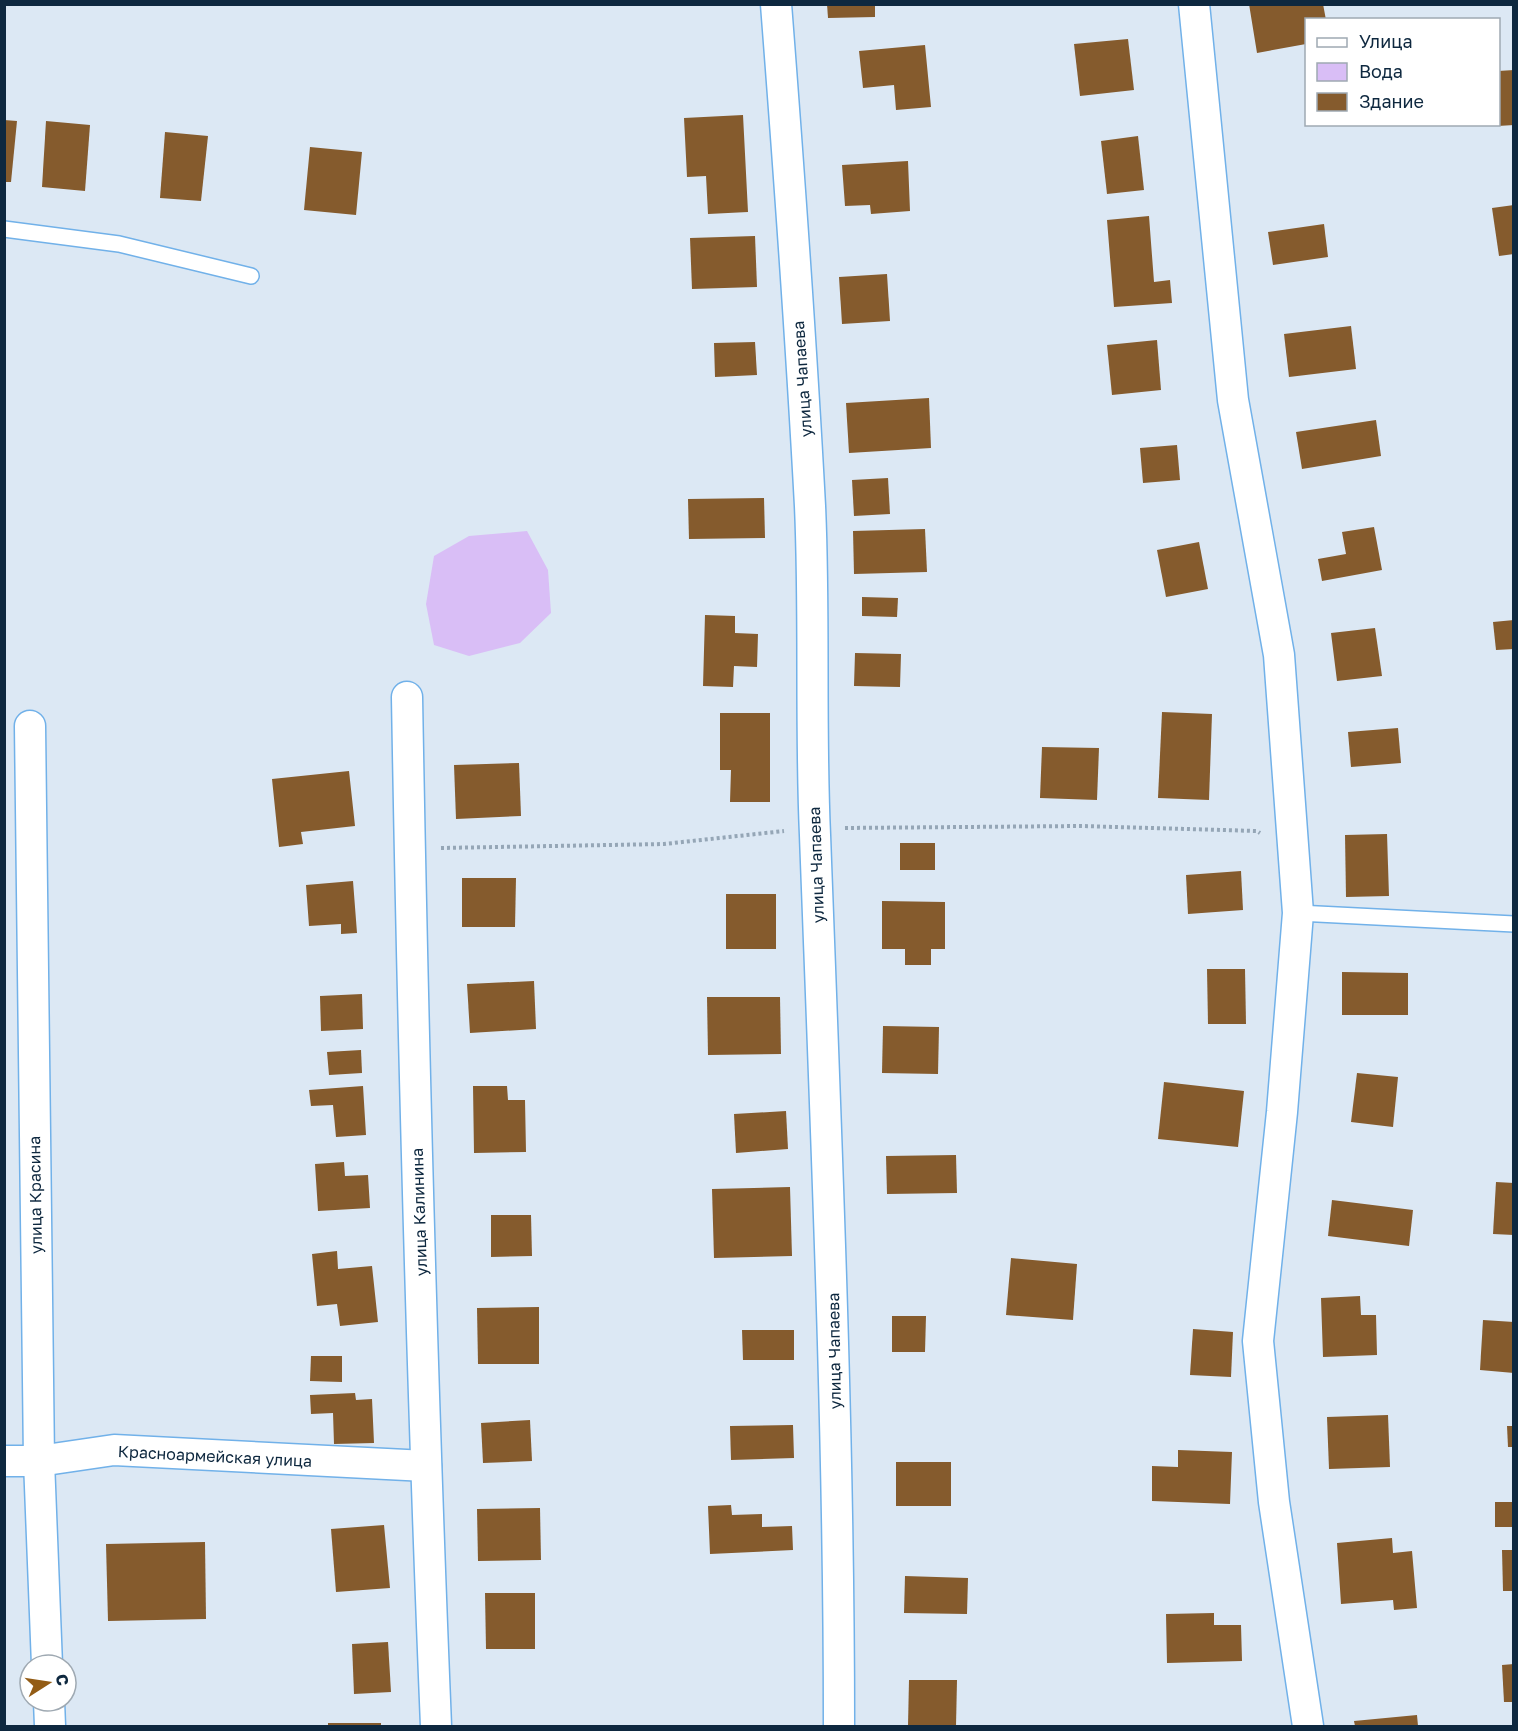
<svg xmlns="http://www.w3.org/2000/svg" width="1518" height="1731" font-family="'Golos Text',sans-serif">
<style>
.water{fill:#d9bef6}
.building{fill:#855b2d}
.lines{fill:none;stroke-linecap:round;stroke-linejoin:round}
.lane-casing{stroke:#71b1e9;stroke-width:18}
.street-casing{stroke:#71b1e9;stroke-width:33}
.path{stroke:#95a6b6;stroke-width:4;stroke-dasharray:3 3;stroke-linecap:butt}
.lane{stroke:#fff;stroke-width:15}
.street{stroke:#fff;stroke-width:30}
.labels{text-anchor:middle;stroke-width:6;stroke-linejoin:round;paint-order:stroke}
.street-label{font-size:16px;fill:#0e283f;stroke:#fff}
</style>
<rect width="100%" height="100%" fill="#dce8f4"/>
<polygon class="water" points="527,531 548,570 551,613 520,643 469,656 434,645 426,604 434,556 469,536"/>
<g class="building">
<polygon points="827,4 875,4 875,17 828,18"/>
<polygon points="1249,4 1323,4 1326,20 1306,20 1306,44 1257,53"/>
<polygon points="1128,39 1134,90 1080,96 1074,44"/>
<polygon points="925,45 931,107 896,110 894,85 863,88 859,51"/>
<polygon points="1514,70 1514,125 1498,126 1498,71"/>
<polygon points="743,115 748,212 708,214 706,176 687,177 684,118"/>
<polygon points="4,120 17,121 11,182 4,182"/>
<polygon points="46,121 90,125 85,191 42,187"/>
<polygon points="165,132 208,136 201,201 160,198"/>
<polygon points="1138,136 1144,190 1107,194 1101,141"/>
<polygon points="310,147 362,152 356,215 304,210"/>
<polygon points="908,161 910,211 871,214 870,205 845,206 842,165"/>
<polygon points="1514,205 1514,254 1499,256 1492,208"/>
<polygon points="1149,216 1154,282 1170,280 1172,303 1114,307 1107,220"/>
<polygon points="1324,224 1328,257 1273,265 1268,232"/>
<polygon points="755,236 757,287 692,289 690,238"/>
<polygon points="887,274 890,321 842,324 839,277"/>
<polygon points="1351,326 1356,369 1289,377 1284,334"/>
<polygon points="1157,340 1161,390 1112,395 1107,345"/>
<polygon points="755,342 757,375 715,377 714,343"/>
<polygon points="929,398 931,448 849,453 846,403"/>
<polygon points="1376,420 1381,456 1302,469 1296,432"/>
<polygon points="1177,445 1180,480 1143,483 1140,448"/>
<polygon points="888,478 890,514 854,516 852,480"/>
<polygon points="764,498 765,538 689,539 688,499"/>
<polygon points="1374,527 1382,570 1322,581 1318,559 1346,554 1342,532"/>
<polygon points="925,529 927,572 854,574 853,531"/>
<polygon points="1199,542 1208,589 1166,597 1157,550"/>
<polygon points="862,597 898,598 897,617 862,616"/>
<polygon points="705,615 735,616 735,633 758,634 757,667 734,666 733,687 703,686"/>
<polygon points="1514,620 1514,649 1496,650 1493,622"/>
<polygon points="1375,628 1382,676 1337,681 1331,633"/>
<polygon points="855,653 901,654 900,687 854,686"/>
<polygon points="1162,712 1212,714 1209,800 1158,798"/>
<polygon points="720,713 770,713 770,802 730,802 731,770 720,770"/>
<polygon points="1398,728 1401,763 1351,767 1348,732"/>
<polygon points="1042,747 1099,748 1097,800 1040,798"/>
<polygon points="519,763 521,816 456,819 454,765"/>
<polygon points="349,771 355,826 301,832 303,844 279,847 272,779"/>
<polygon points="1387,834 1389,896 1346,897 1345,835"/>
<rect x="900" y="843" width="35" height="27"/>
<polygon points="1241,871 1243,910 1188,914 1186,875"/>
<polygon points="462,878 516,878 515,927 462,927"/>
<polygon points="353,881 357,933 341,934 341,924 309,926 306,885"/>
<rect x="726" y="894" width="50" height="55"/>
<polygon points="882,901 945,902 945,949 931,949 931,965 905,965 905,949 882,949"/>
<polygon points="1207,969 1245,969 1246,1024 1208,1024"/>
<polygon points="1342,972 1408,973 1408,1015 1342,1015"/>
<polygon points="534,981 536,1029 470,1033 467,984"/>
<polygon points="362,994 363,1029 321,1031 320,996"/>
<polygon points="707,997 780,997 781,1054 708,1055"/>
<polygon points="883,1026 939,1027 938,1074 882,1073"/>
<polygon points="361,1050 362,1073 329,1075 327,1052"/>
<polygon points="1357,1073 1398,1077 1393,1127 1351,1122"/>
<polygon points="1164,1082 1244,1091 1238,1147 1158,1139"/>
<polygon points="363,1086 366,1135 336,1137 333,1105 311,1106 309,1090"/>
<polygon points="473,1086 507,1086 508,1100 525,1100 526,1152 474,1153"/>
<polygon points="786,1111 788,1149 736,1153 734,1114"/>
<polygon points="956,1155 957,1193 887,1194 886,1156"/>
<polygon points="344,1162 345,1176 368,1175 370,1208 318,1211 315,1164"/>
<polygon points="1496,1182 1514,1183 1514,1235 1493,1234"/>
<polygon points="790,1187 792,1256 714,1258 712,1189"/>
<polygon points="1332,1200 1413,1210 1409,1246 1328,1236"/>
<polygon points="491,1215 531,1215 532,1256 491,1257"/>
<polygon points="337,1251 338,1269 372,1266 378,1322 340,1326 337,1304 317,1306 312,1254"/>
<polygon points="1011,1258 1077,1264 1073,1320 1006,1315"/>
<polygon points="1360,1296 1361,1315 1376,1315 1377,1355 1323,1357 1321,1298"/>
<polygon points="539,1307 539,1364 478,1364 477,1308"/>
<polygon points="892,1316 926,1316 925,1352 892,1352"/>
<polygon points="1483,1320 1514,1322 1514,1373 1480,1370"/>
<polygon points="1193,1329 1233,1332 1231,1377 1190,1375"/>
<polygon points="742,1330 794,1330 794,1360 743,1360"/>
<polygon points="311,1356 342,1356 342,1382 310,1381"/>
<polygon points="355,1393 356,1400 372,1399 374,1443 334,1444 333,1413 311,1414 310,1395"/>
<polygon points="1388,1415 1390,1467 1329,1469 1327,1417"/>
<polygon points="530,1420 532,1461 483,1463 481,1423"/>
<polygon points="793,1425 794,1458 731,1460 730,1426"/>
<polygon points="1507,1426 1514,1426 1514,1447 1508,1447"/>
<polygon points="1178,1450 1232,1452 1230,1504 1152,1501 1152,1466 1178,1467"/>
<rect x="896" y="1462" width="55" height="44"/>
<rect x="1495" y="1502" width="19" height="25"/>
<polygon points="731,1505 732,1515 762,1514 762,1527 792,1526 793,1550 710,1554 708,1506"/>
<polygon points="540,1508 541,1560 478,1561 477,1509"/>
<polygon points="384,1525 390,1588 336,1592 331,1529"/>
<polygon points="1392,1538 1393,1553 1412,1551 1417,1608 1394,1610 1393,1600 1341,1604 1337,1543"/>
<polygon points="205,1542 206,1619 108,1621 106,1544"/>
<polygon points="1502,1550 1514,1550 1514,1591 1503,1591"/>
<polygon points="905,1576 968,1578 967,1614 904,1613"/>
<polygon points="485,1593 535,1593 535,1649 486,1649"/>
<polygon points="1214,1613 1214,1625 1241,1625 1242,1661 1167,1663 1166,1614"/>
<polygon points="388,1642 391,1692 354,1694 352,1644"/>
<polygon points="1514,1664 1514,1702 1504,1702 1502,1665"/>
<polygon points="909,1680 957,1680 956,1726 908,1726"/>
<polygon points="1417,1715 1418,1726 1355,1726 1354,1721"/>
<rect x="328" y="1723" width="53" height="3"/>
</g>
<g class="lines">
<defs>
<g id="lane">
<polyline points="4,229 119,244 251,276"/>
<polyline points="1298,913 1514,924"/>
</g>
<g id="street">
<path d="M 776,4 C 789,171 801,339 810,506 C 815,615 810,725 815,835 C 826,1132 839,1429 839,1726"/>
<polyline points="1194,4 1233,400 1279,655 1298,913 1282,1112 1258,1341 1274,1502 1308,1726"/>
<path d="M 407,697 C 413,1040 422,1384 436,1726"/>
<polyline points="30,726 39,1461 47,1665"/>
<polyline points="4,1461 39,1461 114,1450 426,1466"/>
<polyline points="49,1701 50,1726"/>
</g>
</defs>
<use href="#lane" class="lane-casing"/>
<use href="#street" class="street-casing"/>
<g class="path">
<polyline points="845,828 1081,826 1257,831 1260,833"/>
<polyline points="441,848 664,844 784,831"/>
</g>
<use href="#lane" class="lane"/>
<use href="#street" class="street"/>
</g>
<g class="labels">
<g class="street-label">
<text transform="translate(802 379) rotate(-94)" y="6">улица Чапаева</text>
<text transform="translate(816 865) rotate(-92)" y="6">улица Чапаева</text>
<text transform="translate(35 1195) rotate(-91)" y="6">улица Красина</text>
<text transform="translate(419 1212) rotate(-92)" y="6">улица Калинина</text>
<text transform="translate(834 1351) rotate(-91)" y="6">улица Чапаева</text>
<text transform="translate(215 1456) rotate(3)" y="6">Красноармейская улица</text>
</g>
</g>
<rect width="1518" height="1731" fill="none" stroke="#0e283f" stroke-width="12"/>
<rect x="1305" y="18" width="195" height="108" fill="#ffffff" stroke="#9fa9b2" stroke-width="1.5"/>
<rect x="1317" y="38" width="30" height="9" fill="#ffffff" stroke="#9fa9b2" stroke-width="1.5"/>
<text x="1359" y="48" font-size="18" fill="#0e283f">Улица</text>
<rect x="1317" y="63" width="30" height="18" fill="#d9bef6" stroke="#9fa9b2" stroke-width="1.5"/>
<text x="1359" y="78" font-size="18" fill="#0e283f">Вода</text>
<rect x="1317" y="93" width="30" height="18" fill="#855b2d" stroke="#9fa9b2" stroke-width="1.5"/>
<text x="1359" y="108" font-size="18" fill="#0e283f">Здание</text>
<g transform="translate(48 1683) rotate(78)"><circle r="28" fill="#ffffff" stroke="#9fa9b2" stroke-width="1.5"/>
<path d="M0-4.5L10 22L0 15L-10 22Z" fill="#935c15"/>
<text y="-9" font-size="16" font-weight="bold" text-anchor="middle" fill="#0e283f">С</text>
</g>
</svg>
